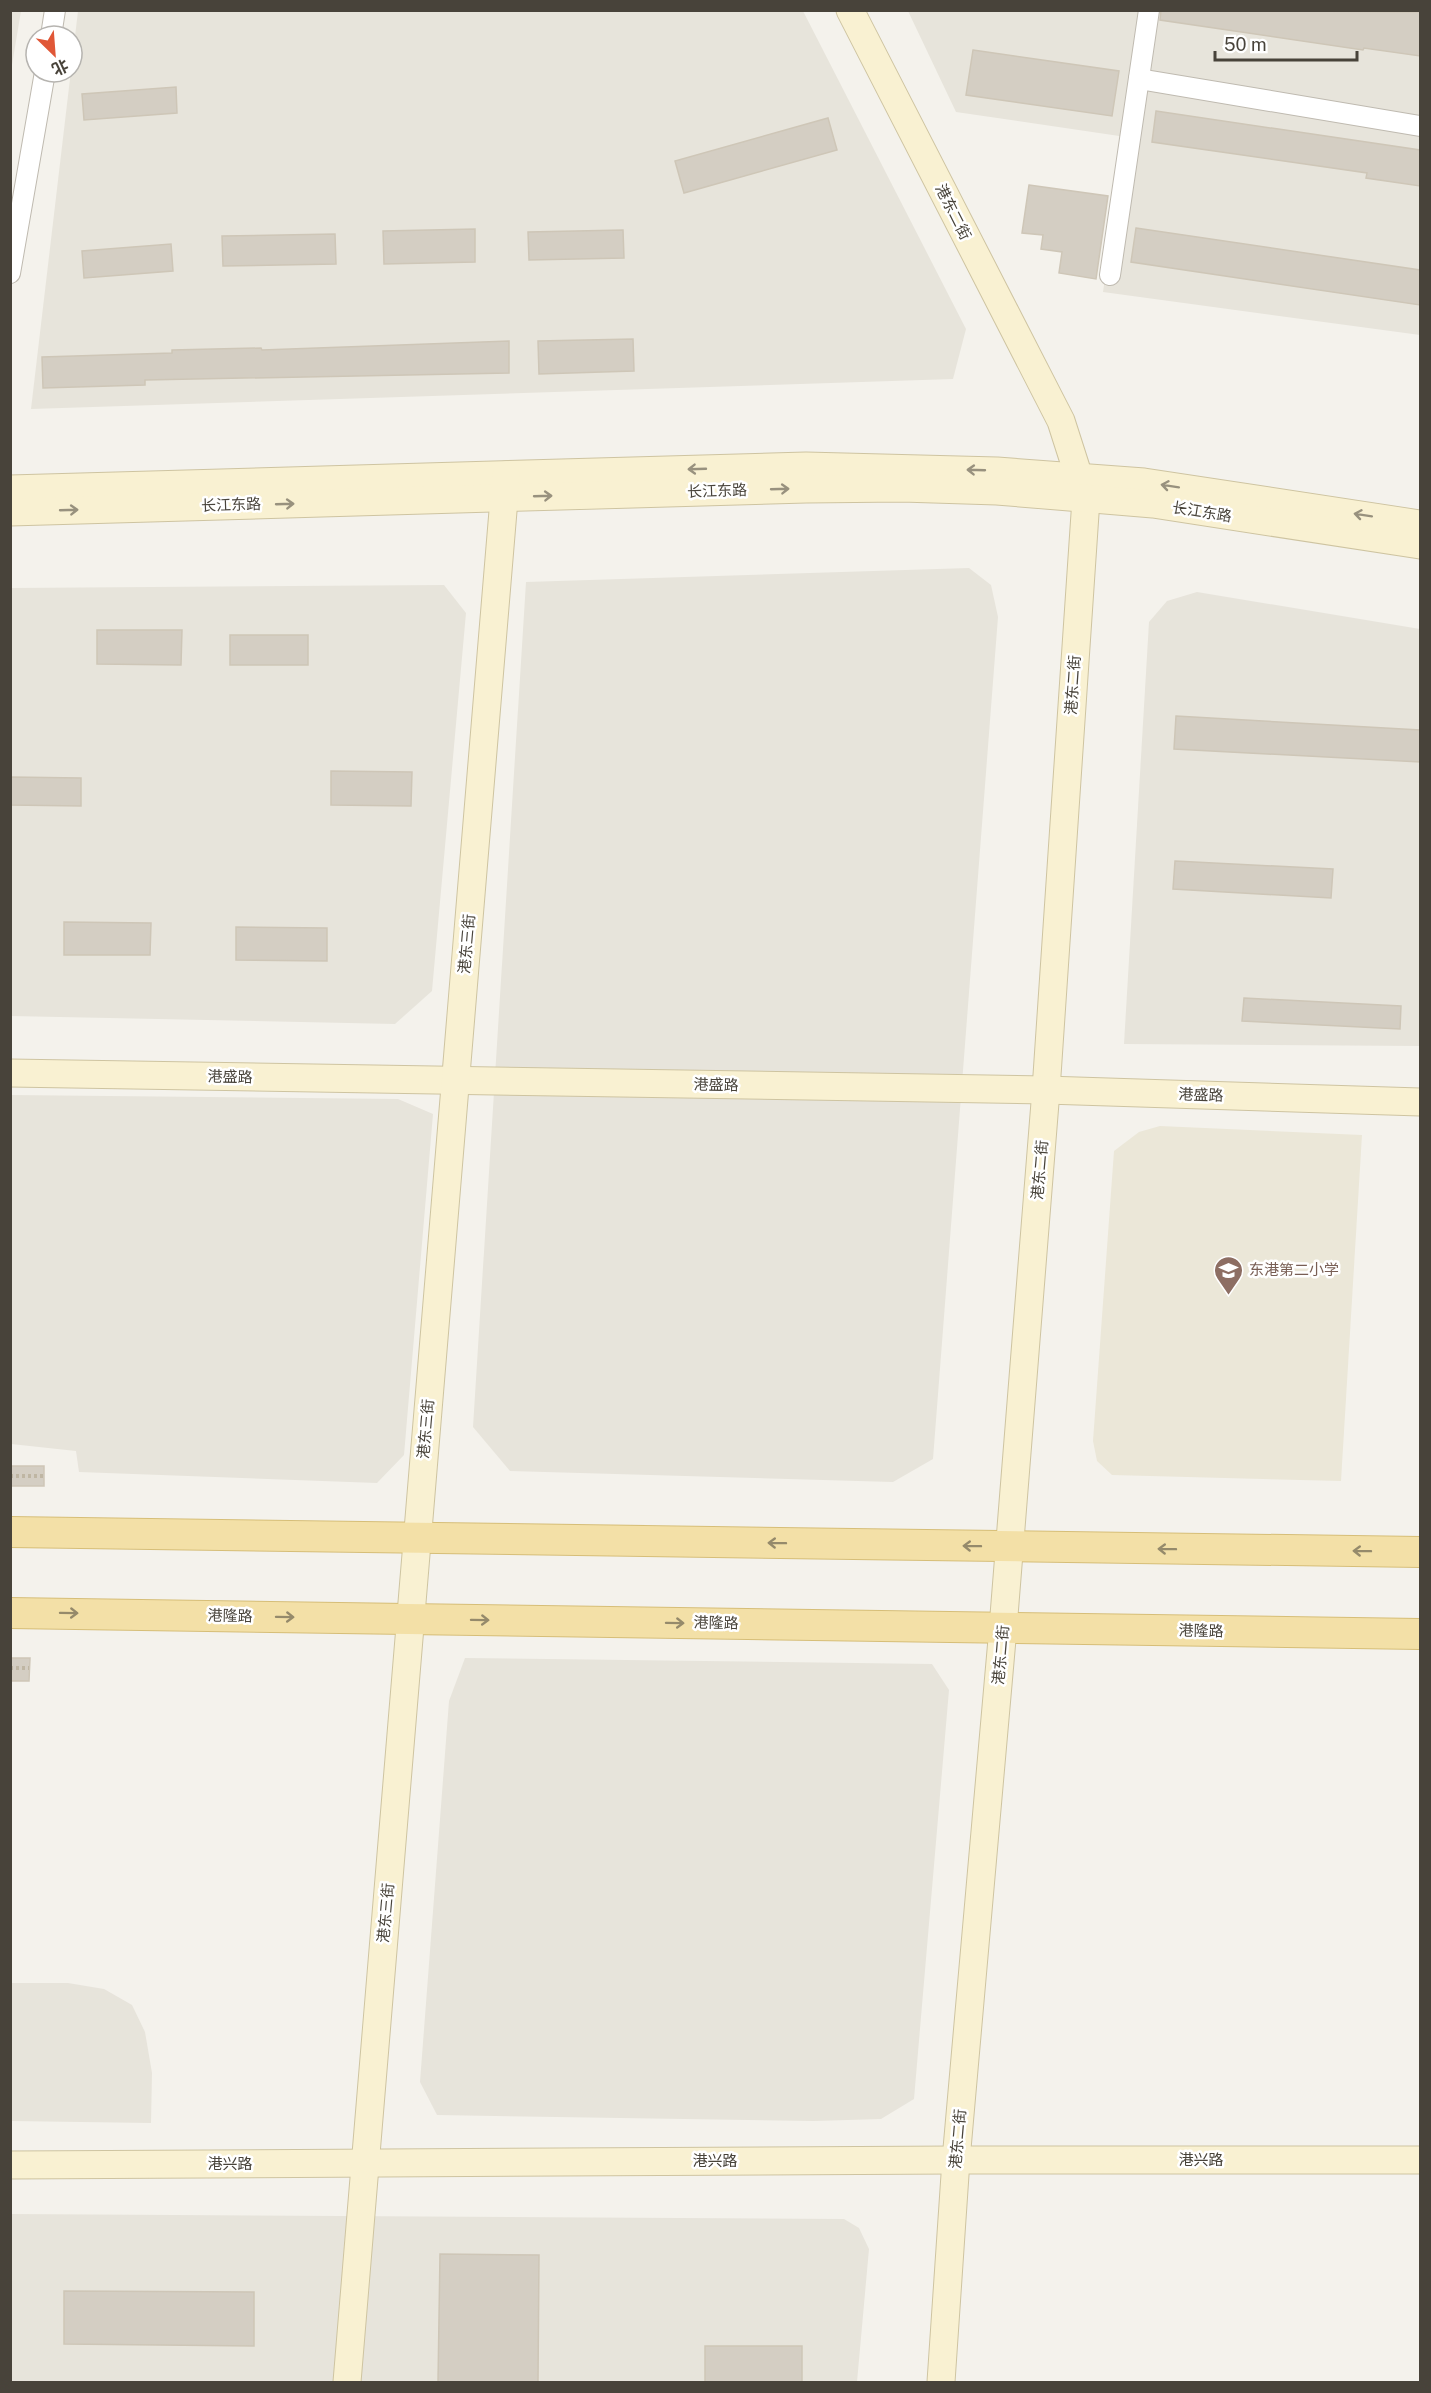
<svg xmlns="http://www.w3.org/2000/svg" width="1431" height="2393" font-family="'Public Sans','Noto Sans SC',sans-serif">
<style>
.residential{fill:#e7e4db}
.education{fill:#ebe7d8}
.building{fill:#d4cec3;stroke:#cec6b7;stroke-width:1.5}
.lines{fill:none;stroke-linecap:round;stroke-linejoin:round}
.street-casing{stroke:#bfbab0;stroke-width:22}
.secondary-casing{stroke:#cec4a1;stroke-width:29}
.primary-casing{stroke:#d6be78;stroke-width:32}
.path{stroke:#bfb6a3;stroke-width:4;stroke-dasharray:3 3;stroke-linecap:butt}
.street{stroke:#fff;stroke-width:20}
.secondary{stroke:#f9f1d2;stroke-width:27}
.primary{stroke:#f3e0a7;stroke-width:30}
.oneway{stroke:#98917e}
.oneway2{stroke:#958a6b}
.labels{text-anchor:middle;stroke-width:5;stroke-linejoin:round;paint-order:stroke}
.street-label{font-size:15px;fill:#48433a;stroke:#fff}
.education-label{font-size:15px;fill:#785e54;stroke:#fff;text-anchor:start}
</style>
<rect width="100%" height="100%" fill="#f4f2ec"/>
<g class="residential">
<polygon points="11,10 21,11 11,71 10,11"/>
<polygon points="78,11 803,11 966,329 953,379 31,409"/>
<polygon points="908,11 1420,11 1420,335 1103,292 1126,137 956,112"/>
<polygon points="969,568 991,585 998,617 933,1459 893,1482 510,1471 473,1427 526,582"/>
<polygon points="444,585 466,613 432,991 395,1024 11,1016 11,588"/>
<polygon points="1197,592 1420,629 1420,1046 1124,1044 1149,622 1167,601"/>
<polygon points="11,1095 398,1099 433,1114 404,1455 377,1483 79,1472 76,1451 11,1444"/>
<polygon points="465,1658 932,1664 949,1690 914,2099 881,2119 814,2121 437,2115 420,2082 449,1701"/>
<polygon points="11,1983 68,1983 104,1989 132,2005 145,2032 152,2073 151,2123 11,2121"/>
<polygon points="11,2214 844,2219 859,2228 869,2249 857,2382 11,2382"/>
</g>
<polygon class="education" points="1160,1126 1362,1135 1341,1481 1112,1475 1097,1461 1093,1441 1114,1151 1139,1132"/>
<g class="building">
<polygon points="1161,10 1420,12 1420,56 1364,48 1363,50 1160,20"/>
<polygon points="973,50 1119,71 1112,116 966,95"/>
<polygon points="176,87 177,113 84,120 82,94"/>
<polygon points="1156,111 1420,150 1420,186 1366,178 1367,173 1152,142"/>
<polygon points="828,118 837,150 684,193 675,161"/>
<polygon points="1029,185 1108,196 1096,279 1059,273 1062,252 1041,249 1043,235 1022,233"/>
<polygon points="1136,228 1420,270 1420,305 1131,262"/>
<polygon points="475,229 475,262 384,264 383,231"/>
<polygon points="623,230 624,258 529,260 528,232"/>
<polygon points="335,234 336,264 223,266 222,236"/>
<polygon points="171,244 173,271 84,278 82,251"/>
<polygon points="633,339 634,371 539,374 538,341"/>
<polygon points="509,341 509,373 145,380 145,385 43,388 42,357 172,353 172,350 261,348 262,350"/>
<polygon points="97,630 182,630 181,665 97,664"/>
<rect x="230" y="635" width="78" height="30"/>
<polygon points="1176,716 1420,730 1420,762 1174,749"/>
<polygon points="331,771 412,772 411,806 331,805"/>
<polygon points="10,777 81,778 81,806 10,805"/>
<polygon points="1175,861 1333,869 1331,898 1173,889"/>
<polygon points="64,922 151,923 150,955 64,955"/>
<polygon points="236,927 327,928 327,961 236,960"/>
<polygon points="1244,998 1401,1006 1400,1029 1242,1021"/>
<rect x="10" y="1466" width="34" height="20"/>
<polygon points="10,1658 30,1658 29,1681 10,1681"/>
<polygon points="440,2254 539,2255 538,2382 438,2382"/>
<polygon points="64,2291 254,2292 254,2346 64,2344"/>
<rect x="705" y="2346" width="97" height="36"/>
</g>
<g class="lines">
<defs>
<g id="street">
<polyline points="51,36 55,10"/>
<polyline points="1139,79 1420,126"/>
<polyline points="10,273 45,72"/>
<polyline points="1110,275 1149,10"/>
</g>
<g id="secondary">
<polyline points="850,10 1061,421 1086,499 1046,1090 1003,1628 956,2160 941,2382"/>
<polyline points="10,489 806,466 997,471 1144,482 1420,524"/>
<polyline points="10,512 806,489 902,488 997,491 1153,504 1420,545"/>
<polyline points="10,1073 1046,1090 1420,1102"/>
<polyline points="10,2165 956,2160 1420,2160"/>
<polyline points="347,2382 506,475"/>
</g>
<g id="primary">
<polyline points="10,1532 1420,1552"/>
<polyline points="10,1613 1420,1634"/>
</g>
</defs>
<use href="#street" class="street-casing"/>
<use href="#secondary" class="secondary-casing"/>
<use href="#primary" class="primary-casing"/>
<g class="path">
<polyline points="10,1476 44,1476"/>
<polyline points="10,1668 29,1668"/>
</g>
<use href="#street" class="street"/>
<use href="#secondary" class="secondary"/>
<use href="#primary" class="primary"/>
</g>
<defs><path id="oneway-shaft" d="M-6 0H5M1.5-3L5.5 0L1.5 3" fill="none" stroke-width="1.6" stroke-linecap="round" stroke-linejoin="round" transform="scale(1.5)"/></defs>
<g class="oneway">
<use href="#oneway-shaft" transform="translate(697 469) rotate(178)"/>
<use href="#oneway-shaft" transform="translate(976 470) rotate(-178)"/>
<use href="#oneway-shaft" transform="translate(1170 486) rotate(-171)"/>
<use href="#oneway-shaft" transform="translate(780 489) rotate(-2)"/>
<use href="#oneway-shaft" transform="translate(543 496) rotate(-2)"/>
<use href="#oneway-shaft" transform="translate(285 504) rotate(-2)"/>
<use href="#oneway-shaft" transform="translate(69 510) rotate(-2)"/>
<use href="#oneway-shaft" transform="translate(1363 515) rotate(-171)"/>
</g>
<g class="oneway2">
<use href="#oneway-shaft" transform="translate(777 1543) rotate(-179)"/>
<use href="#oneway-shaft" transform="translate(972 1546) rotate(-179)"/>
<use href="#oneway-shaft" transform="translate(1167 1549) rotate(-179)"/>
<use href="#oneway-shaft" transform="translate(1362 1551) rotate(-179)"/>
<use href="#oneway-shaft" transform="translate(69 1613) rotate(1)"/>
<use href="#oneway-shaft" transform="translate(285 1617) rotate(1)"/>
<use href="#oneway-shaft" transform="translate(480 1620) rotate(1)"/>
<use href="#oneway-shaft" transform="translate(675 1623) rotate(1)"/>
</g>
<defs>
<symbol id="school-pin" viewBox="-11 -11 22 30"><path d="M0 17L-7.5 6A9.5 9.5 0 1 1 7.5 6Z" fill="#8d6e63" stroke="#fff"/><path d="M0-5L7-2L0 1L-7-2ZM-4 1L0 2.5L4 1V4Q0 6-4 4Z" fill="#fff"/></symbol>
</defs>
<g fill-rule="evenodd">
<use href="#school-pin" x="1212" y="1254" width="33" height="45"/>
</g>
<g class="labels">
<g class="street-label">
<text transform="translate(953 212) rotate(63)" y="5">港东二街</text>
<text transform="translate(717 491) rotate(-2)" y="5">长江东路</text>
<text transform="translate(231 505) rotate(-2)" y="5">长江东路</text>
<text transform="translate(1202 512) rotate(9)" y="5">长江东路</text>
<text transform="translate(1073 685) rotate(-86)" y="5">港东二街</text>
<text transform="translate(467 944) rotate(-85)" y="5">港东三街</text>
<text transform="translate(230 1077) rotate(1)" y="5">港盛路</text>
<text transform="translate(716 1085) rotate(1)" y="5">港盛路</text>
<text transform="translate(1201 1095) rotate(2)" y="5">港盛路</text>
<text transform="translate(1040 1170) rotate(-85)" y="5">港东二街</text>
<text transform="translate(426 1429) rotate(-85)" y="5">港东三街</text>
<text transform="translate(230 1616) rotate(1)" y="5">港隆路</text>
<text transform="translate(716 1623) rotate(1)" y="5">港隆路</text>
<text transform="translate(1201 1631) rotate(1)" y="5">港隆路</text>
<text transform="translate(1001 1655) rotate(-85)" y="5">港东二街</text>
<text transform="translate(386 1913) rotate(-85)" y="5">港东三街</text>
<text transform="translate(958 2139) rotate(-85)" y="5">港东二街</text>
<text x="1201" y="2165">港兴路</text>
<text x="715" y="2166">港兴路</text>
<text x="230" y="2169">港兴路</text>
</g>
<g class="education-label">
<text x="1249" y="1275">东港第二小学</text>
</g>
</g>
<rect width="1431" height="2393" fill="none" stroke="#48433a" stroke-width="24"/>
<g transform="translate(54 54) rotate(155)"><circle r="28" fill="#ffffff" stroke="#b6b4b0" stroke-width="1.5"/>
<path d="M0-4.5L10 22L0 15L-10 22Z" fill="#e05737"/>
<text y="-9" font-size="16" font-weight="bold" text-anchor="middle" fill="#48433a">北</text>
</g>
<path d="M1215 51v9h142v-9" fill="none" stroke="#48433a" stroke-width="3"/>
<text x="1224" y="51" font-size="18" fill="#48433a" stroke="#ffffff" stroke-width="4.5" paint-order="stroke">50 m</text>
</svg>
